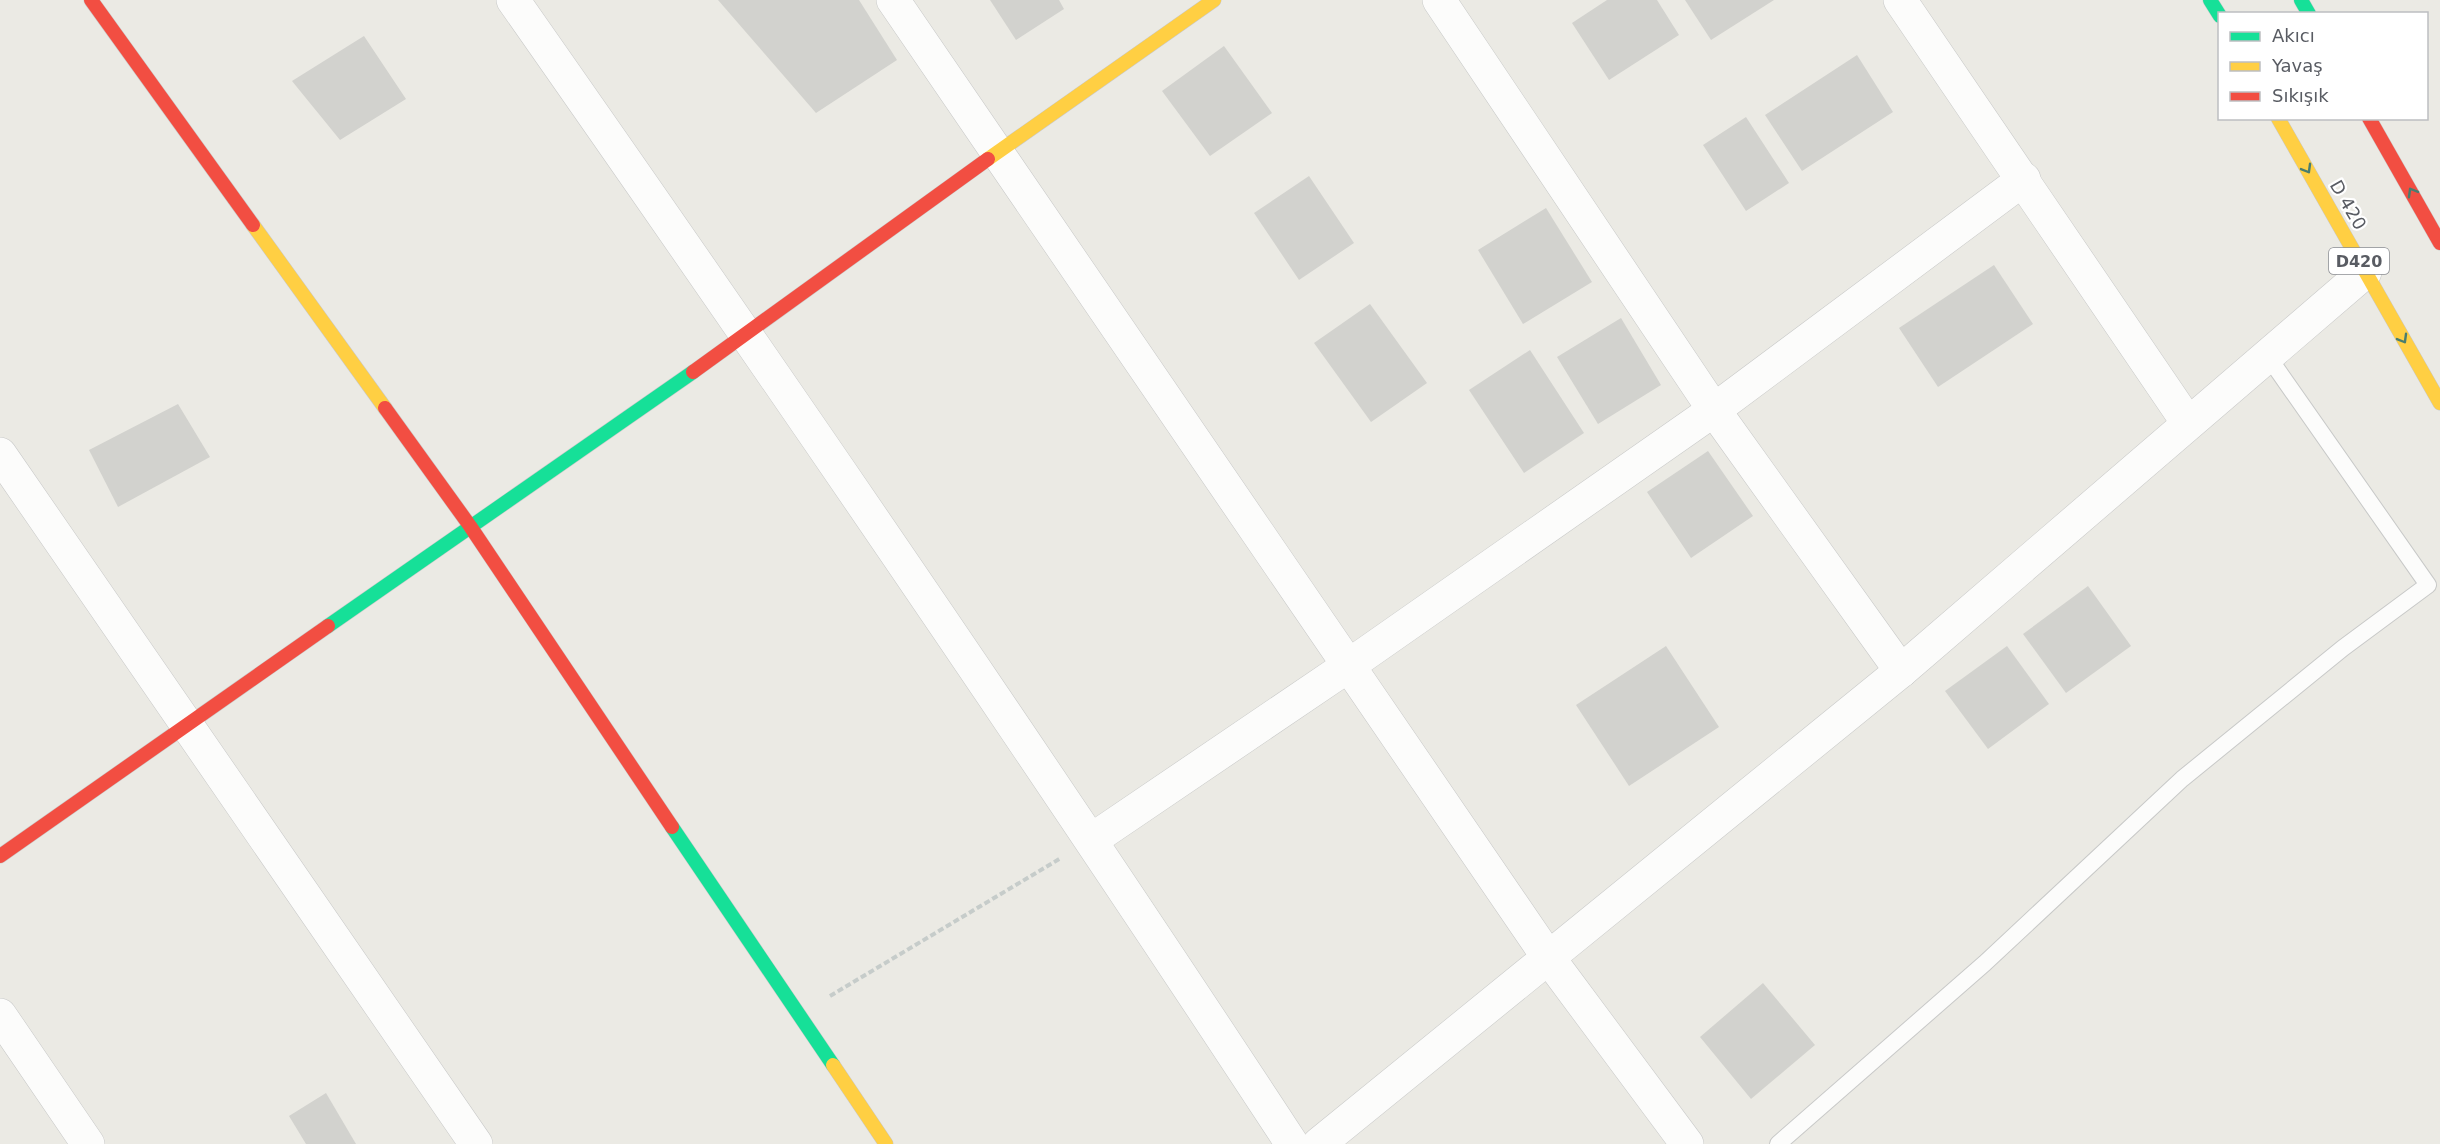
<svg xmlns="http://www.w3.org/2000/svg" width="2440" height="1144" font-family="'DejaVu Sans',sans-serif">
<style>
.building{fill:#d2d2ce}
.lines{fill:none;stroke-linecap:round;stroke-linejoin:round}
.lane-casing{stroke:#c8c9c8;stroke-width:18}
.street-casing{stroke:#c8c9c8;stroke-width:34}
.fast-casing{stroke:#c9c9c9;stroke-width:15}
.slow-casing{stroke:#c9c9c9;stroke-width:15}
.jam-casing{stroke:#c9c9c9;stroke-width:15}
.path{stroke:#c6ccca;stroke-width:4;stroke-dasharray:6 3;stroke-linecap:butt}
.lane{stroke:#fcfcfb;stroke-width:16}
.street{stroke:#fcfcfb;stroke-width:33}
.fast{stroke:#16e098;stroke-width:14}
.slow{stroke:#ffcf43;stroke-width:14}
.jam{stroke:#f24e42;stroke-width:14}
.oneway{stroke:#487d70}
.labels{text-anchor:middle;stroke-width:4.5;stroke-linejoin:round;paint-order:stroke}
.shield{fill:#fff;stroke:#8b8d92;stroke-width:1.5}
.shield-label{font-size:16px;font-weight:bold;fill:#595c63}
.street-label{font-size:18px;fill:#595c63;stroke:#fff}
</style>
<rect width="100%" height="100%" fill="#ebeae4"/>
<g class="building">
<polygon points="718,0 859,0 897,60 816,113"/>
<polygon points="990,0 1059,0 1064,9 1016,40"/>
<polygon points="1607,0 1657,0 1679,35 1609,80 1572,23"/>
<polygon points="1685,0 1774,0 1711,40"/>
<polygon points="364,36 406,99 340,140 292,81"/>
<polygon points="1224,46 1272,113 1210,156 1162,91"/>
<polygon points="1857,55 1893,112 1802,171 1765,115"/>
<polygon points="1746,117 1789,183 1746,211 1703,145"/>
<polygon points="1309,176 1354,243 1299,280 1254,213"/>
<polygon points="1546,208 1592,282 1523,324 1478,250"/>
<polygon points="1994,265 2033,324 1938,387 1899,328"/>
<polygon points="1370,304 1427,383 1371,422 1314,343"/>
<polygon points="1621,318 1661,385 1598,424 1557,357"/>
<polygon points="1530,350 1584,433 1524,473 1469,390"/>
<polygon points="178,404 210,457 118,507 89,450"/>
<polygon points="1708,451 1753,516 1691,558 1647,492"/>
<polygon points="2088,586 2131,646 2066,693 2023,634"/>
<polygon points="1666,646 1719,727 1629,786 1576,705"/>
<polygon points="2007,646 2049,704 1988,749 1945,691"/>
<polygon points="1763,983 1815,1045 1751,1099 1700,1037"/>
<polygon points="326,1093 356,1144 306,1144 289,1116"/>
</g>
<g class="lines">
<defs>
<polyline id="lane" points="1778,1144 1985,963 2182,779 2343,648 2428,585 2267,355"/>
<g id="street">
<path d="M 513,0 C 778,378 1039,758 1292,1144"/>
<polyline points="893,0 1548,957 1687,1144"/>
<polyline points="1439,0 1714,410 1901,671"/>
<polyline points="1900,0 2188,423"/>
<polyline points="0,454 476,1144"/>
<polyline points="1093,839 1348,666 1714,410 2024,179"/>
<polyline points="0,1015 88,1144"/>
<polyline points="1319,1144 1901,671 2365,272"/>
</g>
<g id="fast">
<polyline points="2210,0 2220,16"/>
<polyline points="2301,0 2309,14"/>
<polyline points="328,626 693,372"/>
<polyline points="672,827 833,1065"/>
</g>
<g id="slow">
<polyline points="2278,118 2440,403"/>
<polyline points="988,159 1214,0"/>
<polyline points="253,225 385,408"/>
<polyline points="833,1065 886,1144"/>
</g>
<g id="jam">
<polyline points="91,0 253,225"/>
<polyline points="2369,118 2440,243"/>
<polyline points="693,372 988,159"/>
<polyline points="385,408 470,526 672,827"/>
<polyline points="0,856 328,626"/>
</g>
</defs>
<use href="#lane" class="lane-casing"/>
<use href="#street" class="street-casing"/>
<use href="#fast" class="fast-casing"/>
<use href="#slow" class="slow-casing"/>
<use href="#jam" class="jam-casing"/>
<polyline class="path" points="830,996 1061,858"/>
<use href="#lane" class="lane"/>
<use href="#street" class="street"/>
<use href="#fast" class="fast"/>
<use href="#slow" class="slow"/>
<use href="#jam" class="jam"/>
</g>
<defs><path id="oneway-chevron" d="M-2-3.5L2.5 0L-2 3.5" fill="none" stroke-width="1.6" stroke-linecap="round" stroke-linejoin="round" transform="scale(1.5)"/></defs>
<g class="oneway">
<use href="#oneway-chevron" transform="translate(2307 169) rotate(60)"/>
<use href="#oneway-chevron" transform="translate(2412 192) rotate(-120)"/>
<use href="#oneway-chevron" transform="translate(2403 339) rotate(60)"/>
</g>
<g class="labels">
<rect class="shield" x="2329" y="248" width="60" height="26" rx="4.5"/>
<g class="shield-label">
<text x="2359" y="267">D420</text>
</g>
<g class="street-label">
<text transform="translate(2348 205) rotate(60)" y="6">D 420</text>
</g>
</g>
<rect x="2218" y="12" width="210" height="108" fill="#ffffff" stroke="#bdbec1" stroke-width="1.5"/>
<rect x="2230" y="32" width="30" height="9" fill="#16e098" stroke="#bdbec1" stroke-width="1.5"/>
<text x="2272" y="42" font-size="18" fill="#595c63">Akıcı</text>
<rect x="2230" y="62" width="30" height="9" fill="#ffcf43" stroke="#bdbec1" stroke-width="1.5"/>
<text x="2272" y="72" font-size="18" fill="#595c63">Yavaş</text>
<rect x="2230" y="92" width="30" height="9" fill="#f24e42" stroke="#bdbec1" stroke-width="1.5"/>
<text x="2272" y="102" font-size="18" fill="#595c63">Sıkışık</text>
</svg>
